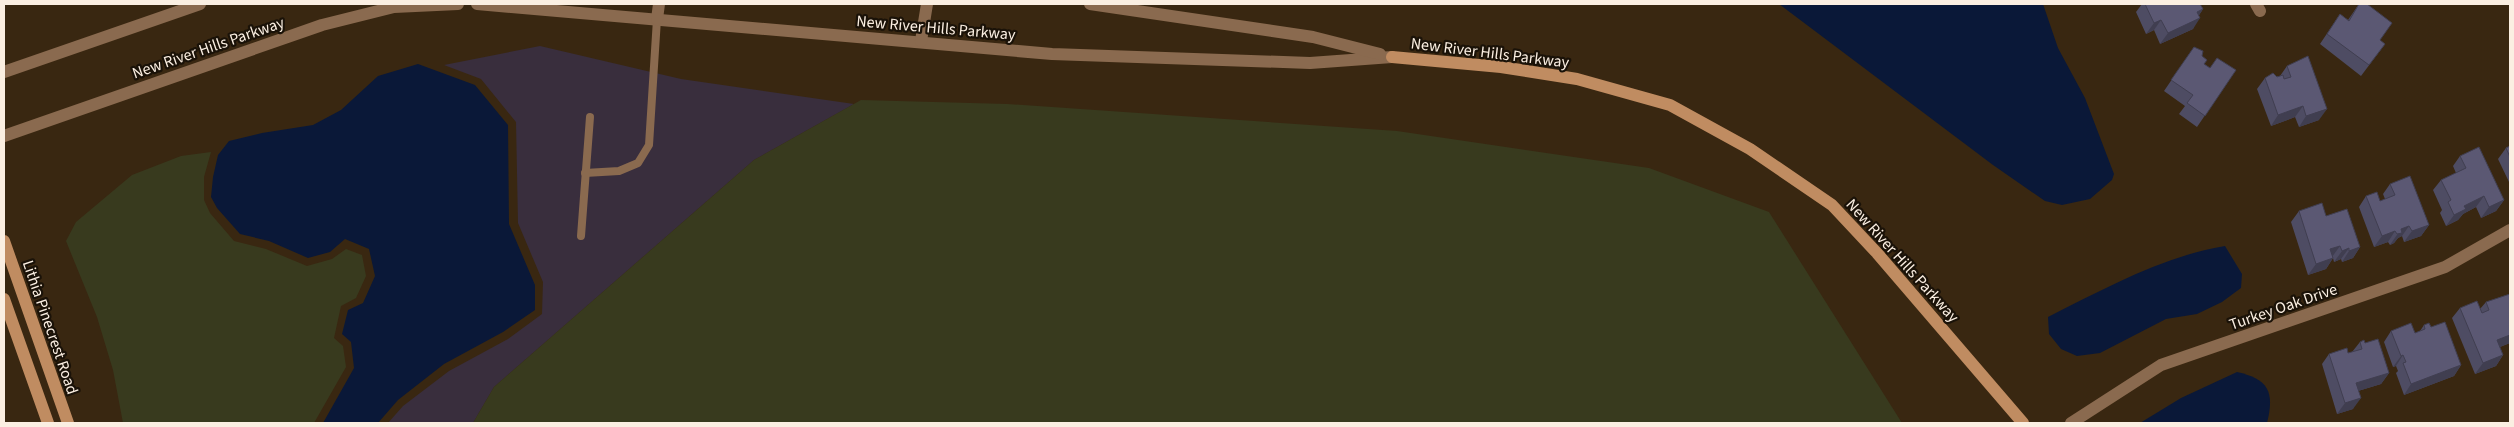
<svg xmlns="http://www.w3.org/2000/svg" width="2514" height="427" font-family="'Source Sans 3',sans-serif">
<style>
.commercial{fill:#392e3d}
.green{fill:#383a1e}
.water{fill:#0a1838}
.lines{fill:none;stroke-linecap:round;stroke-linejoin:round}
.lane{stroke:#8a6a4f;stroke-width:8}
.street{stroke:#8a6a4f;stroke-width:12}
.secondary{stroke:#c08c61;stroke-width:12}
.wall{fill:#4e4c63}
.shaded-wall{fill:#403e50}
.building{fill:#5b5873;stroke:#403e50}
.labels{text-anchor:middle;stroke-width:4.5;stroke-linejoin:round;paint-order:stroke}
.street-label{font-size:16px;fill:#fbefe2;stroke:#1a1208}
</style>
<rect width="100%" height="100%" fill="#392711"/>
<polygon class="commercial" points="540,46 681,79 854,104 754,160 494,387 473,423 388,423 403,406 449,371 508,339 542,314 543,282 518,223 516,122 481,79 444,65"/>
<g class="green">
<polygon points="861,100 1007,104 1397,131 1649,168 1769,212 1902,423 473,423 494,387 754,160"/>
<polygon points="211,152 204,177 204,200 210,213 234,241 266,249 307,266 332,259 346,249 362,255 366,276 356,298 341,306 334,338 343,346 346,367 314,423 123,423 113,370 97,317 66,241 76,222 132,175 181,156"/>
</g>
<g class="water">
<polygon points="1779,4 2043,4 2058,48 2085,98 2114,174 2112,180 2090,199 2062,205 2045,201 1993,165"/>
<polygon points="418,64 475,85 508,125 509,224 535,285 535,310 503,332 444,364 398,400 378,423 323,423 354,368 351,342 342,334 348,310 363,303 375,276 369,249 345,239 330,252 308,258 269,241 240,234 217,208 211,197 213,177 218,155 229,141 262,133 313,125 341,110 378,76"/>
<path d="M 2225,246 L 2242,274 L 2241,288 L 2222,302 L 2197,314 L 2166,319 L 2100,353 L 2077,356 L 2061,349 L 2049,334 L 2048,317 C 2104,289 2163,256 2225,246 Z"/>
<path d="M 2237,372 C 2268,379 2275,391 2267,423 L 2140,423 L 2181,398 Z"/>
</g>
<g class="lines">
<g class="lane">
<polyline points="585,173 619,171 638,163 649,145 657,19"/>
<polyline points="581,236 590,117"/>
</g>
<g class="street">
<polyline points="477,4 1052,54 1310,63 1392,57"/>
<polyline points="1090,4 1313,37 1380,54"/>
<polyline points="2256,4 2260,11"/>
<polyline points="657,19 659,4"/>
<polyline points="921,41 927,4"/>
<polyline points="4,72 200,4"/>
<polyline points="4,136 322,25 394,7 458,4"/>
<polyline points="2071,423 2161,365 2445,267 2510,230"/>
</g>
<g class="secondary">
<polyline points="1392,57 1501,67 1577,79 1670,105 1750,149 1832,205 1877,253 2023,423"/>
<polyline points="4,241 68,423"/>
<polyline points="4,299 48,423"/>
</g>
</g>
<g class="wall">
<polygon points="2142,4 2200,4 2203,9 2199,15 2193,29 2160,44 2154,30 2146,34 2136,12"/>
<polygon points="2359,4 2380,41 2385,44 2361,76 2320,44 2340,14 2348,20"/>
<polygon points="2194,47 2202,56 2204,64 2210,68 2236,70 2197,127 2179,114 2185,106 2164,91"/>
<polygon points="2287,66 2319,120 2299,127 2295,117 2271,126 2257,89 2265,78 2280,76"/>
<polygon points="2510,146 2510,184 2498,159 2506,148"/>
<polygon points="2460,156 2504,200 2496,211 2481,218 2476,207 2463,214 2458,220 2446,226 2440,213 2442,210 2433,190 2441,180 2456,173 2453,166"/>
<polygon points="2390,184 2429,225 2421,236 2404,242 2402,236 2398,238 2394,243 2390,245 2388,242 2374,247 2359,207 2366,196 2380,201 2385,199 2383,194"/>
<polygon points="2299,211 2326,216 2360,247 2353,258 2342,262 2341,259 2334,262 2333,258 2326,269 2308,275 2291,222"/>
<polygon points="2510,294 2510,343 2500,347 2503,355 2496,366 2475,374 2452,318 2460,308 2480,309 2486,302"/>
<polygon points="2424,325 2431,327 2461,365 2454,376 2404,395 2396,373 2398,371 2396,366 2393,367 2384,342 2391,331 2415,333 2420,331"/>
<polygon points="2360,342 2365,343 2389,373 2381,384 2358,391 2353,409 2337,414 2322,364 2329,354 2348,353 2352,352"/>
</g>
<g class="shaded-wall">
<polygon points="2203,9 2196,20 2197,12"/>
<polygon points="2200,18 2193,29 2160,44 2168,33"/>
<polygon points="2161,20 2154,30 2146,34 2154,23"/>
<polygon points="2303,106 2295,117 2271,126 2278,115"/>
<polygon points="2327,109 2319,120 2299,127 2306,116"/>
<polygon points="2484,196 2476,207 2463,214 2458,220 2446,226 2454,215 2464,206"/>
<polygon points="2504,200 2496,211 2481,218 2489,207"/>
<polygon points="2429,225 2421,236 2404,242 2412,231"/>
<polygon points="2409,226 2402,236 2398,238 2394,243 2390,245 2401,229"/>
<polygon points="2395,231 2388,242 2374,247 2382,236"/>
<polygon points="2340,246 2332,257 2330,249"/>
<polygon points="2360,247 2353,258 2342,262 2349,251"/>
<polygon points="2349,248 2341,259 2334,262 2342,251"/>
<polygon points="2333,258 2326,269 2308,275 2316,264"/>
<polygon points="2510,335 2510,343 2489,351 2497,340"/>
<polygon points="2403,355 2396,366 2393,367 2401,356"/>
<polygon points="2503,355 2496,366 2475,374 2483,363"/>
<polygon points="2461,365 2454,376 2404,395 2411,384"/>
<polygon points="2389,373 2381,384 2348,394 2356,383"/>
<polygon points="2361,398 2353,409 2337,414 2345,403"/>
</g>
<g class="building">
<polygon points="2145,4 2200,4 2203,9 2197,12 2200,18 2168,33 2161,20 2154,23"/>
<polygon points="2359,4 2367,4 2392,23 2380,40 2385,44 2369,65 2327,34 2340,14 2349,21"/>
<polygon points="2194,47 2203,51 2202,56 2207,60 2204,64 2210,68 2217,58 2236,70 2205,116 2187,103 2193,95 2171,80"/>
<polygon points="2308,56 2327,109 2306,116 2303,106 2278,115 2265,78 2273,73 2277,77 2283,75 2284,79 2291,77 2287,66"/>
<polygon points="2510,146 2510,157 2506,148"/>
<polygon points="2479,147 2504,200 2489,207 2484,196 2464,206 2466,209 2454,215 2448,202 2451,200 2441,180 2466,168 2460,156"/>
<polygon points="2410,176 2429,225 2412,231 2409,226 2401,229 2402,233 2397,234 2395,231 2382,236 2366,196 2377,192 2380,201 2395,195 2390,184"/>
<polygon points="2322,203 2326,216 2347,209 2360,247 2349,251 2349,248 2342,251 2340,246 2330,249 2333,258 2316,264 2299,211"/>
<polygon points="2510,294 2510,335 2497,340 2503,355 2483,363 2460,308 2477,301 2482,313 2489,310 2486,302"/>
<polygon points="2445,322 2461,365 2411,384 2403,363 2406,362 2403,355 2401,356 2391,331 2411,323 2415,333 2425,329 2424,325 2429,323 2431,327"/>
<polygon points="2378,339 2389,373 2356,383 2361,398 2345,403 2329,354 2347,348 2348,353 2362,349 2360,342 2364,340 2365,343"/>
</g>
<g class="labels">
<g class="street-label">
<text transform="translate(936 27) rotate(5)" y="6">New River Hills Parkway</text>
<text transform="translate(208 47) rotate(-19)" y="6">New River Hills Parkway</text>
<text transform="translate(1490 52) rotate(7)" y="6">New River Hills Parkway</text>
<text transform="translate(1903 260) rotate(48)" y="6">New River Hills Parkway</text>
<text transform="translate(2283 306) rotate(-19)" y="6">Turkey Oak Drive</text>
<text transform="translate(51 327) rotate(71)" y="6">Lithia Pinecrest Road</text>
</g>
</g>
<rect width="2514" height="427" fill="none" stroke="#fbefe2" stroke-width="10"/>
</svg>
